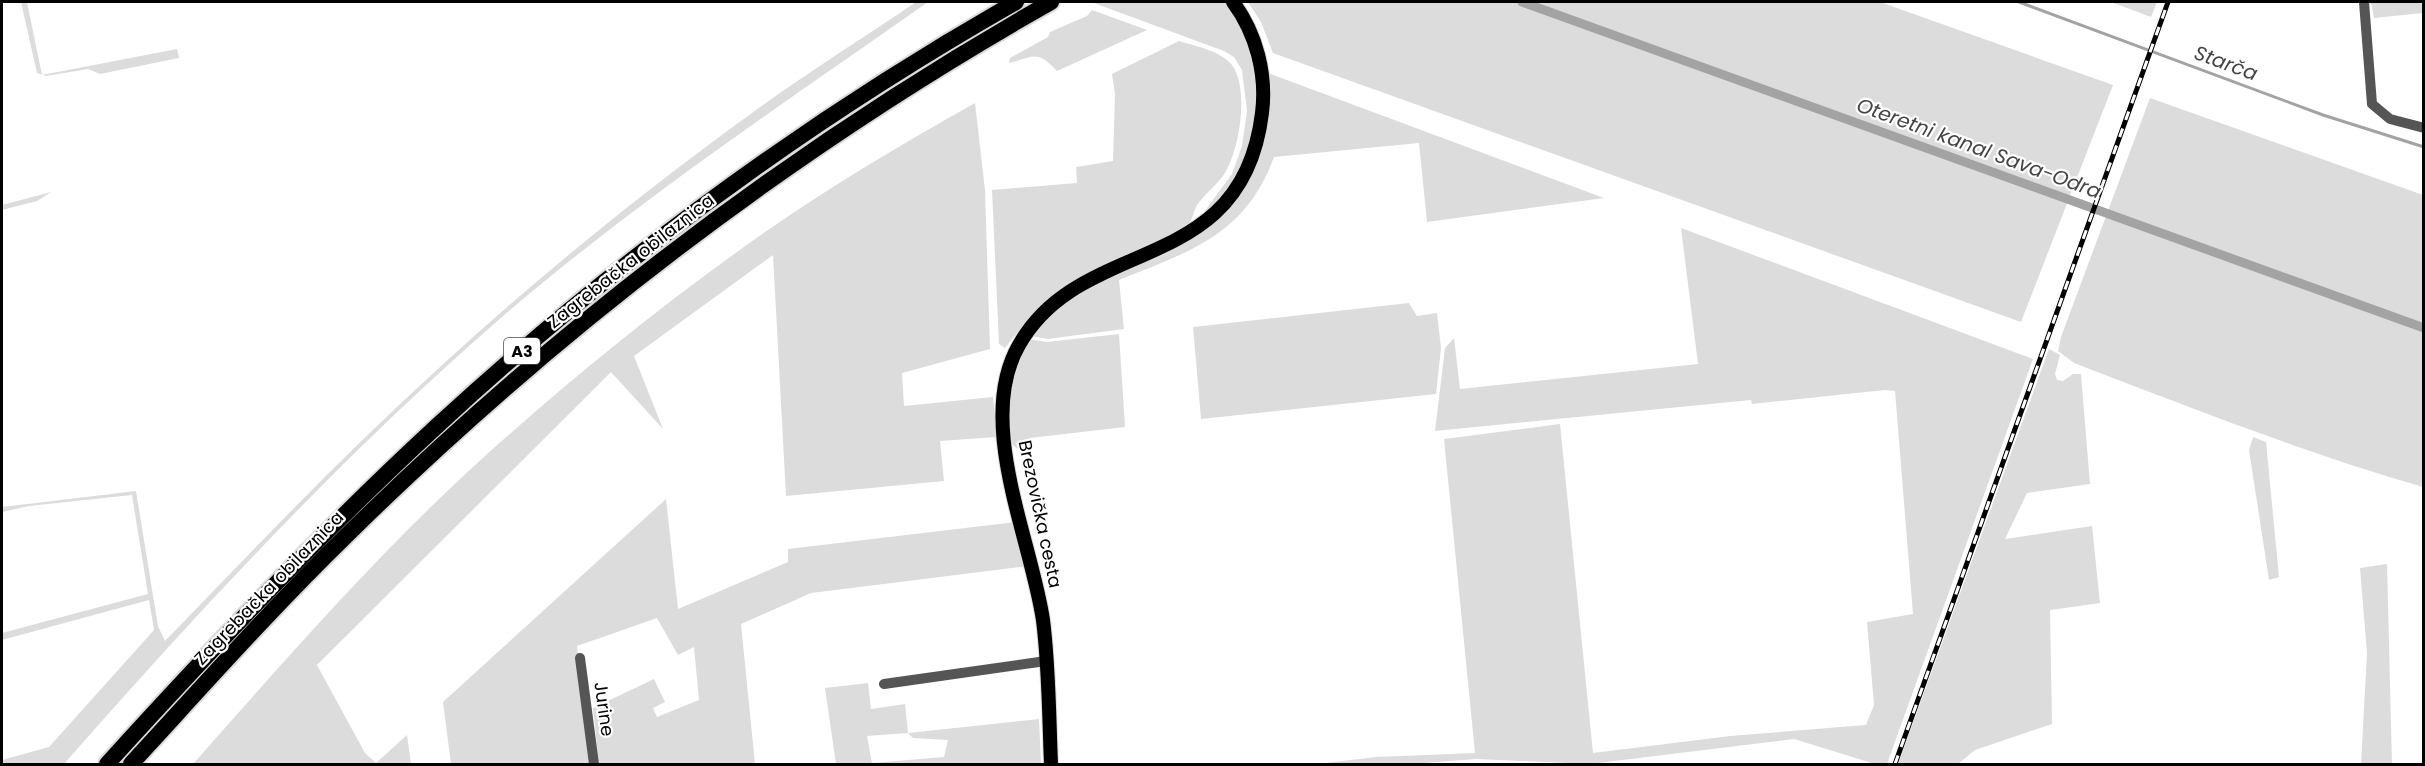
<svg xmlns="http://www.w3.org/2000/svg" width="2425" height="766" font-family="Poppins,sans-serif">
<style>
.green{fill:#dcdcdc;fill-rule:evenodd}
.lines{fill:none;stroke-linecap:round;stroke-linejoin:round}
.stream{stroke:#a3a3a3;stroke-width:3}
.canal{stroke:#a3a3a3;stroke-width:9}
.major-casing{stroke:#dbdbdb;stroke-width:16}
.highway-casing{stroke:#dbdbdb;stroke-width:20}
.minor{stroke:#555;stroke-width:10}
.major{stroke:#000;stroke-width:14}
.highway{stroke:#000;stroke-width:16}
.rail-casing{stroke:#000;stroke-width:5}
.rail{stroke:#fff;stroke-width:3;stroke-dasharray:9;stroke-linecap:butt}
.labels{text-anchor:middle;stroke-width:4.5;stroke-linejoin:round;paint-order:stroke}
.shield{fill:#fff;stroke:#4c4c4c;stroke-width:1.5}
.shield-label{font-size:16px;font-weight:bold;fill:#000}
.street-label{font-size:18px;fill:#000;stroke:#fff}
.water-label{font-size:20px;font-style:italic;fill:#444;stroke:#fff}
</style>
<rect width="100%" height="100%" fill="#fff"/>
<g class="green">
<polygon points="21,2 27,2 42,75 177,49 179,58 100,74 88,69 46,76 37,73"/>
<path d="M 916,2 L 928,2 C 784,103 637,201 503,316 C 344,454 202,607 64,764 L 2,764 L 2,760 L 49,747 L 154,630 L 149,600 L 2,640 L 2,633 L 148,594 L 132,495 L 29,506 L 2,512 L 2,507 L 136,491 L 158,626 L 165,641 C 255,548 344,454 440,367 C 538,277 644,191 752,113 C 805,74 862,39 916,2 Z"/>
<path d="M 1091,2 L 1225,2 C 1271,59 1268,169 1204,212 L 1232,174 L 1242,146 L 1247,111 L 1242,70 L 1234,57 L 1224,51 Z"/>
<polygon points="1248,2 1880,2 2113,85 2021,322 1273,53 1261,22"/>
<polygon points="2111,2 2157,2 2151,17"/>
<polygon points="2371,2 2423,2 2423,13 2374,18"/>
<path d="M 1092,10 L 1147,30 L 1057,71 C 1037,50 1036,56 1009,63 L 1010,58 L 1048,37 L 1050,32 L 1087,16 Z"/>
<path d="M 1179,41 C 1195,46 1221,51 1232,65 C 1249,88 1240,147 1226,171 C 1219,184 1205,193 1197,205 C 1192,214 1193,222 1184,229 C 1153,252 1112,261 1077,280 C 1047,296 1026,321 1005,348 L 999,344 L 992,190 L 1077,183 L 1076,167 L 1113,161 L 1115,94 L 1112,74 Z"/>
<path d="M 1268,73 L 1604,198 L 1427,222 L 1419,143 L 1274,157 C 1245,236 1190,251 1119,280 L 1124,329 L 1048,339 L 1031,336 C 1040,326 1049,314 1059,306 C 1088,282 1127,271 1161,256 C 1242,220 1270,158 1268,73 Z"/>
<path d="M 2150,98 L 2423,195 L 2423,487 C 2305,453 2189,407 2074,363 L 2058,351 L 2061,337 Z"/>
<path d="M 975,103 L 985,190 L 990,349 L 902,373 L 904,406 L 993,397 L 997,437 L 940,441 L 944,481 L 786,496 L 773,255 L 634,356 L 663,429 L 611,372 L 317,665 L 365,753 L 376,763 L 407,735 L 411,764 L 193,764 C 286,659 380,551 485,456 C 574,376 669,299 768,230 C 834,184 904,143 975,103 Z"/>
<polygon points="51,192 37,201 2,210 2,205"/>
<polygon points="1681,228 2033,359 1887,764 1875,764 1794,739 1590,764 1476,759 1410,764 1317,764 1376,757 1475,753 1444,439 1560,424 1593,753 1730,736 1866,725 1874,705 1867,622 1913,614 1895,391 1885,390 1752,404 1751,400 1435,431 1445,348 1454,338 1460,389 1698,364"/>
<polygon points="1409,303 1417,316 1437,313 1441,348 1436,394 1201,419 1193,327"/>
<path d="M 1119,334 L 1125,427 L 1030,438 L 1032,456 C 1027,453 1020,451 1015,447 C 993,425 1019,362 1029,339 L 1047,342 Z"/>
<polygon points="2049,349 2060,355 2055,374 2057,380 2063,381 2073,374 2081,374 2090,484 2027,493 2005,539 2092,526 2100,603 2050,610 2052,724 1975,750 1958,764 1898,764"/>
<polygon points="2253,437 2266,442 2279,577 2269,580 2249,450"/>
<polygon points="666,499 678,609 788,562 788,549 1016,522 1028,566 811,593 741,624 755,764 599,764 593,708 654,679 665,702 653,708 657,717 699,700 694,647 678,655 657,618 577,646 591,764 451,764 443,702"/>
<polygon points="2387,564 2392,764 2361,764 2367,653 2360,568"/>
<path d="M 868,683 L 871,709 L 905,704 L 908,733 L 1039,719 L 1041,764 L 836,764 L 825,688 ZM 908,733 L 913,738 L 948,740 L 944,757 L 872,763 L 867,736 Z"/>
</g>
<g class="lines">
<polyline class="stream" points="2019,2 2323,115 2424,147"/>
<polyline class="canal" points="1522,2 2424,328"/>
<defs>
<path id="major" d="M 1051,764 C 1049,717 1049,667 1043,620 C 1031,539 975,421 1019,345 C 1082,233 1242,279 1262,113 C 1267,74 1256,33 1233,2"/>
<g id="highway">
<path d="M 107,764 C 213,647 321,533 437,426 C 612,264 809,120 1016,2"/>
<path d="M 131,764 C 202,687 271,609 346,536 C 557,328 793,148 1051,2"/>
</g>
</defs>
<use href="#major" class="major-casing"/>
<use href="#highway" class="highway-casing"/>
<g class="minor">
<polyline points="2364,2 2372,104 2390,119 2424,128"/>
<polyline points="580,658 594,764"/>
<polyline points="884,684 1046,661"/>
</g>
<use href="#major" class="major"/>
<use href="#highway" class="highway"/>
<defs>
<polyline id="rail" points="1895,764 2168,2"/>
</defs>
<use href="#rail" class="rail-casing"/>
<use href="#rail" class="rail"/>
</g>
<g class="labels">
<rect class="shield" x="504" y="338" width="36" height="26" rx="4.5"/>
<g class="shield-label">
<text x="522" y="357">A3</text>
</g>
<g class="street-label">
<text transform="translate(631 261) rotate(-38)" y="6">Zagrebačka obilaznica</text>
<text transform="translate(1040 514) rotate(78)" y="6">Brezovička cesta</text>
<text transform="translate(269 588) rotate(-46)" y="6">Zagrebačka obilaznica</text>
<text transform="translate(604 709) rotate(82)" y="6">Jurine</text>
</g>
<g class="water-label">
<text transform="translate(2226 63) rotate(20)" y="7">Starča</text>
<text transform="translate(1979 148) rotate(20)" y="7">Oteretni kanal Sava-Odra</text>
</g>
</g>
<rect width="2425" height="766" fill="none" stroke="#000000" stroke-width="6"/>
</svg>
